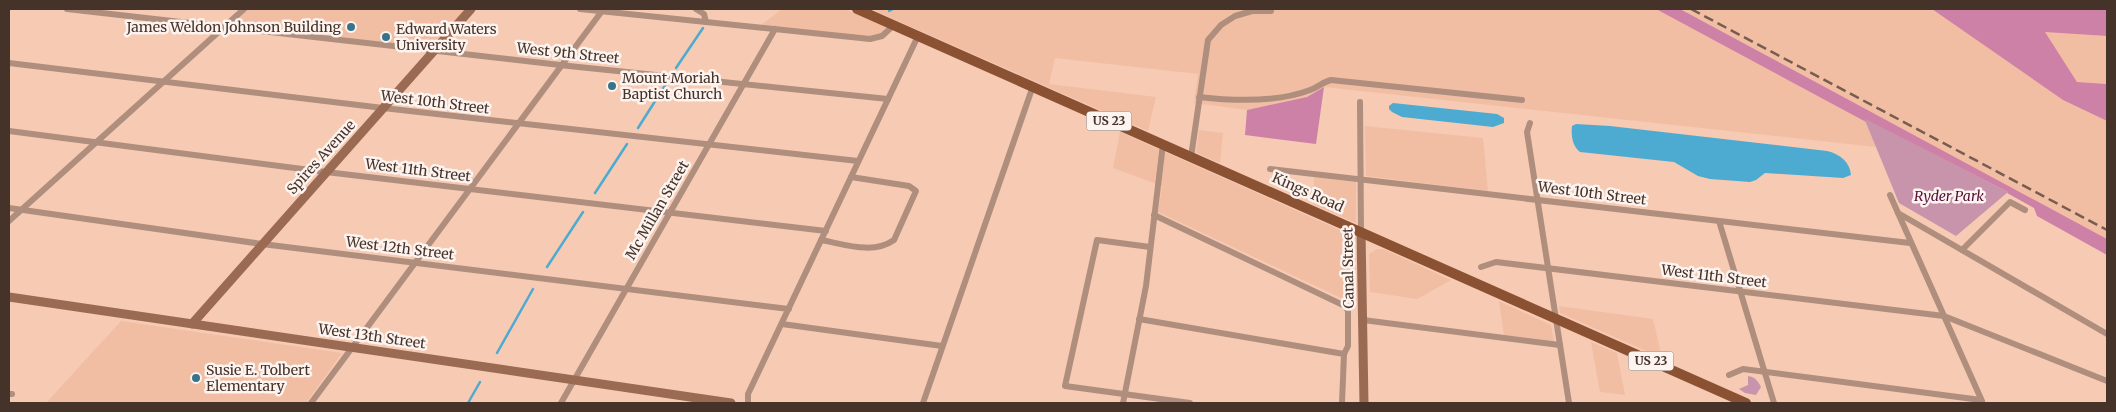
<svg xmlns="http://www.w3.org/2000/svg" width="2116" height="412" font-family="Merriweather,serif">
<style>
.built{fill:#f1bea4}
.green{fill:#c794ac}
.forest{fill:#cd81a7}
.water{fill:#4dabd2}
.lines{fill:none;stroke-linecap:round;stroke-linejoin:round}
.stream{stroke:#4dabd2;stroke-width:2.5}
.street{stroke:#af8e7d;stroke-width:6}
.secondary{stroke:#9a6b52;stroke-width:9}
.primary{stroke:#8a5132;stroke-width:10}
.rail{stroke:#775d50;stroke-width:2.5;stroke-dasharray:10 5;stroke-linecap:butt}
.poi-dot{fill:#38728b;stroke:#fdf3ef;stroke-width:2}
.labels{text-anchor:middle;stroke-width:5;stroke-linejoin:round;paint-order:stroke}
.shield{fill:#fdf3ef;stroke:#7c6d65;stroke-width:1}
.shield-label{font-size:12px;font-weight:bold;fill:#45332a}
.poi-label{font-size:14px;fill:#45332a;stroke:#fdf3ef;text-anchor:start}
.street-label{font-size:14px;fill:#45332a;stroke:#fdf3ef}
.park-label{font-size:14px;font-style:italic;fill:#530f38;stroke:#fdf3ef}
</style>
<rect width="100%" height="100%" fill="#f7cab3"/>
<g class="built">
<polygon points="248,9 467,9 431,49 230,25"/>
<polygon points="782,9 845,9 887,28 881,34 871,37 761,25"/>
<polygon points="879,9 1656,9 1866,122 1876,147 1324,87 1307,97 1247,110 1194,103 1198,74 1055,58 1049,84 1156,97 1148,131 875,11"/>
<polygon points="1680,9 1932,9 1937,11 2063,100 2107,121 2107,239"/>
<polygon points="2044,31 2107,36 2107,84 2077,82"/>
<polygon points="1365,126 1483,138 1488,191 1366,176"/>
<polygon points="1199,130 1223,133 1220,163 1196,153"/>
<polygon points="1120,132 1351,235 1355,244 1356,305 1158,212 1162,186 1113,168"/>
<polygon points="1314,177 1356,182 1356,223 1313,204"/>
<polygon points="1377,249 1383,249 1451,280 1417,299 1370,292 1369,254"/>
<polygon points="1499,301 1551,325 1554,341 1504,335"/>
<polygon points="1559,306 1653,319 1662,358 1560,313"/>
<polygon points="121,321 342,353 306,403 46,403"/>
<polygon points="1591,342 1617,353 1625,395 1600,392"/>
</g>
<g class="green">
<polygon points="1864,118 2008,192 1956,236 1899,203"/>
<path d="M 1748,376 C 1755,377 1758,381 1761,387 L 1756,395 L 1745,393 L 1739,389 L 1748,385 Z"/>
</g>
<g class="forest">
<polygon points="1656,9 1680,9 2107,239 2107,255 2037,216 2034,208 2007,193 2008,192 1865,119 1866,122"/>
<polygon points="1932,9 2107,9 2107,36 2045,32 2077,82 2107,84 2107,121 2063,100"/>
<polygon points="1324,87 1316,144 1245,135 1247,110 1307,97"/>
</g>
<g class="water">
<polygon points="1393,103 1497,114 1504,118 1504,123 1493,127 1402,117 1392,112 1389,109 1389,106"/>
<path d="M 1576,124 L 1610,126 L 1827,151 C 1840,154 1850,162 1851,175 L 1843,178 L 1765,173 L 1756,180 L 1750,182 L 1710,179 L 1698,176 L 1674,162 L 1580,152 C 1572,146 1571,135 1572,126 Z"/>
</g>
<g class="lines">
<g class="stream">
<polyline points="889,11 893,9"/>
<polyline points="676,68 703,28"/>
<polyline points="638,128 666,84"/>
<polyline points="595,193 627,144"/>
<polyline points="547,267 583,212"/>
<polyline points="497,353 533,289"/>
<polyline points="468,403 480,382"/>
</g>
<g class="street">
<polyline points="67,9 569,66 888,99"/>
<polyline points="580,9 870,39 882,36 894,25"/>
<polyline points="696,9 704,14 706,22"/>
<polyline points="9,63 383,108 858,161"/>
<path d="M 1199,97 C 1234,101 1276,103 1310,90 C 1318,87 1323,82 1331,80 L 1522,100"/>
<polyline points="1360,102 1361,232"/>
<polyline points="1530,123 1527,132 1569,403"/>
<polyline points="9,131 326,172 826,231"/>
<polyline points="1191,157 1208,40 1221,25 1235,16 1252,11 1271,11"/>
<polyline points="1270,169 1910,243"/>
<polyline points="1890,195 1982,401"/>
<polyline points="9,208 262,244 789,309"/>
<polyline points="1898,213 2107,334"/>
<polyline points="1154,215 1345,306 1348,311 1348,346 1344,354"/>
<polyline points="9,221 244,9"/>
<polyline points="1719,221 1774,403"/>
<path d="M 821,240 C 844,244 873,255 894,240 L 916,191 L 909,186 L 851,177"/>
<polyline points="1150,247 1097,240 1065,386 1190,403"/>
<polyline points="1962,250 2010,202 2025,210"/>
<polyline points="1481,267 1496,262 1944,316 2107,381"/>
<polyline points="1139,319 1344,354 1342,403"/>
<polyline points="1363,320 1560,345"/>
<polyline points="782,324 942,346"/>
<polyline points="1729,375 1743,369 1981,400"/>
<polyline points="9,394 12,394"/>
<polyline points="311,403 602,11"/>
<polyline points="561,403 775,29"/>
<polyline points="748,403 748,394 918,36"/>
<polyline points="923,403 1033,86"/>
<polyline points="1123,403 1146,286 1163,144"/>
</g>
<g class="secondary">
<polyline points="1361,232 1364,403"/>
<polyline points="9,297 731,403"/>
<polyline points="192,324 471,9"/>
</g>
<polyline class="primary" points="857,9 1746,403"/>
<polyline class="rail" points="1691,9 2107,230"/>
</g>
<g class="poi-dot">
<circle cx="351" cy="27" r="5"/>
<circle cx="386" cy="37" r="5"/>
<circle cx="612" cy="86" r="5"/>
<circle cx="196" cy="378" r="5"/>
</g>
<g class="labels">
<g class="shield">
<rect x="1086.5" y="111.5" width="45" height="19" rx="4"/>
<rect x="1628.5" y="351.5" width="45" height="19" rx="4"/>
</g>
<g class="shield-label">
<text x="1109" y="125">US 23</text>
<text x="1651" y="365">US 23</text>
</g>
<g class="poi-label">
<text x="341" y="32" text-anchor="end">James Weldon Johnson Building</text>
<text x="396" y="34">Edward Waters<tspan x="396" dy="16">University</tspan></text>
<text x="622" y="83">Mount Moriah<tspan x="622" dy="16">Baptist Church</tspan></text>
<text x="206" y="375">Susie E. Tolbert<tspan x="206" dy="16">Elementary</tspan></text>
</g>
<g class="street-label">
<text transform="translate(568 53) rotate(6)" y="5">West 9th Street</text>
<text transform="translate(435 102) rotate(7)" y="5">West 10th Street</text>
<text transform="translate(321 157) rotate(-48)" y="5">Spires Avenue</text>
<text transform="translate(418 170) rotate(7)" y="5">West 11th Street</text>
<text transform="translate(1308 192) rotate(24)" y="5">Kings Road</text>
<text transform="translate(1592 193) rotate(7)" y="5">West 10th Street</text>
<text transform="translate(657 210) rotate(-60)" y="5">Mc Millan Street</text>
<text transform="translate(400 248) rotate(7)" y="5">West 12th Street</text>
<text transform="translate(1348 268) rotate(-91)" y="5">Canal Street</text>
<text transform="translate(1714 276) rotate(7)" y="5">West 11th Street</text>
<text transform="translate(372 336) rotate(8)" y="5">West 13th Street</text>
</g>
<g class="park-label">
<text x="1949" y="201">Ryder Park</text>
</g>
</g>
<rect width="2116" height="412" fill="none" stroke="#45332a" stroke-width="20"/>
</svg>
